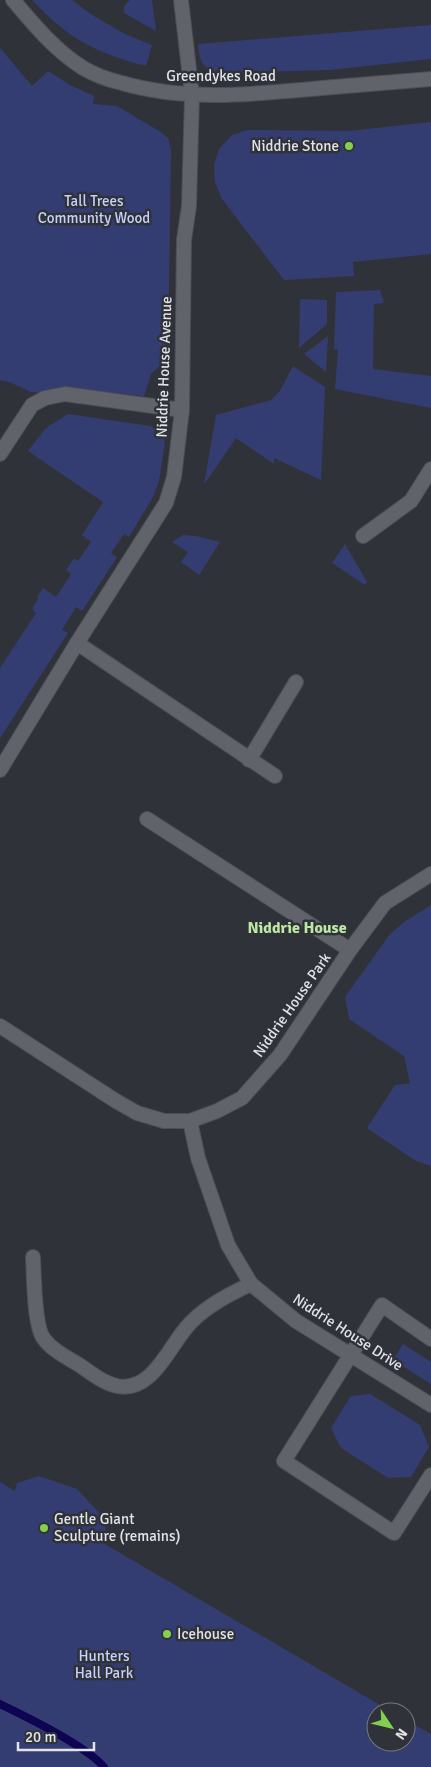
<svg xmlns="http://www.w3.org/2000/svg" width="431" height="1767" font-family="Signika,sans-serif">
<style>
.green{fill:#343d71}
.lines{fill:none;stroke-linecap:round;stroke-linejoin:round}
.stream{stroke:#0f0452;stroke-width:8}
.minor-casing{stroke:#4c4e54;stroke-width:16}
.minor{stroke:#60636a;stroke-width:14}
.poi-dot{fill:#84d04e;stroke:#303239;stroke-width:2}
.labels{text-anchor:middle;stroke-width:5;stroke-linejoin:round;paint-order:stroke}
.street-label{font-size:15px;fill:#e1e3e7;stroke:#303239}
.poi-label{font-size:15px;fill:#e1e3e7;stroke:#303239;text-anchor:start}
.park-label{font-size:15px;fill:#c5d0fc;stroke:#303239}
.neighbourhood-label{font-size:16px;font-weight:bold;fill:#bde7a4;stroke:#303239}
</style>
<rect width="100%" height="100%" fill="#303239"/>
<g class="green">
<path d="M 32,0 L 72,0 L 92,15 L 125,34 L 152,45 L 146,66 C 95,53 68,38 32,0 Z"/>
<polygon points="130,0 152,0 156,31 124,13 124,6"/>
<path d="M 431,25 L 431,59 L 330,70 L 217,73 C 200,65 200,62 198,44 Z"/>
<polygon points="0,48 32,86 48,71 70,85 94,96 93,104 117,106 159,131 168,138 171,150 168,358 151,374 144,396 62,387 43,393 31,392 9,382 0,380"/>
<polygon points="431,122 431,254 353,262 354,276 284,280 222,199 215,182 214,165 219,149 232,135 248,130 349,131"/>
<polygon points="380,290 384,303 374,304 373,369 431,376 431,408 335,389 338,350 334,349 336,292"/>
<polygon points="300,299 327,300 327,324 299,348"/>
<polygon points="328,336 326,372 304,354"/>
<polygon points="293,366 325,387 321,480 274,458 274,464 236,438 204,485 216,415 271,400 280,391"/>
<polygon points="68,414 150,426 160,432 165,442 159,481 153,497 129,537 124,534 111,553 117,557 82,611 76,607 62,630 68,633 0,738 0,668 36,613 32,609 38,599 37,597 43,588 56,597 71,574 66,570 74,558 78,561 91,542 82,535 103,502 28,451 46,428"/>
<polygon points="183,535 196,536 220,542 199,575 181,562 188,552 172,542"/>
<polygon points="345,544 367,582 365,585 332,563"/>
<polygon points="431,905 431,1166 416,1161 367,1128 395,1085 410,1083 404,1056 349,1019 345,997 390,934 404,922"/>
<polygon points="403,1344 431,1362 431,1384 393,1360"/>
<polygon points="370,1394 420,1425 429,1447 411,1477 389,1478 385,1476 341,1448 331,1428 351,1396"/>
<polygon points="39,1476 77,1489 107,1521 103,1543 392,1712 376,1712 376,1742 406,1742 406,1720 431,1734 431,1767 0,1767 0,1482 15,1491 17,1483"/>
</g>
<g class="lines">
<path class="stream" d="M 0,1704 C 27,1717 85,1745 104,1767"/>
<defs>
<g id="minor">
<path d="M 13,0 C 35,26 55,50 83,68 C 95,75 109,80 122,83 C 187,102 256,94 322,88 C 358,85 395,82 431,79"/>
<polyline points="0,454 32,405 45,398 65,394 182,410"/>
<polyline points="363,536 411,501 431,469"/>
<polyline points="77,643 275,776"/>
<polyline points="249,760 296,682"/>
<polyline points="0,770 77,643 166,503 174,477 182,410 184,240 189,206 192,95 181,0"/>
<polyline points="147,819 350,950"/>
<polyline points="0,1026 116,1101 137,1113 164,1121 190,1121 217,1111 242,1098 280,1055 350,950 385,903 431,874"/>
<polyline points="190,1121 198,1158 228,1245 251,1284 296,1321 431,1405"/>
<path d="M 33,1257 C 34,1275 34,1327 44,1339 C 53,1351 68,1358 81,1366 C 92,1374 104,1383 117,1386 C 151,1393 168,1349 186,1328 C 201,1309 229,1294 251,1284"/>
<polyline points="431,1339 382,1305 284,1461 394,1533 431,1475"/>
</g>
</defs>
<use href="#minor" class="minor-casing"/>
<use href="#minor" class="minor"/>
</g>
<g class="poi-dot">
<circle cx="349" cy="146" r="5"/>
<circle cx="44" cy="1528" r="5"/>
<circle cx="167" cy="1634" r="5"/>
</g>
<g class="labels">
<g class="street-label">
<text x="221" y="81">Greendykes Road</text>
<text transform="translate(164 367) rotate(-88)" y="5">Niddrie House Avenue</text>
<text transform="translate(292 1005) rotate(-55)" y="5">Niddrie House Park</text>
<text transform="translate(348 1332) rotate(33)" y="5">Niddrie House Drive</text>
</g>
<g class="poi-label">
<text x="339" y="151" text-anchor="end">Niddrie Stone</text>
<text x="54" y="1524">Gentle Giant<tspan x="54" dy="17">Sculpture (remains)</tspan></text>
<text x="177" y="1639">Icehouse</text>
</g>
<g class="park-label">
<text x="94" y="206">Tall Trees<tspan x="94" dy="17">Community Wood</tspan></text>
<text x="104" y="1661">Hunters<tspan x="104" dy="17">Hall Park</tspan></text>
</g>
<g class="neighbourhood-label">
<text x="297" y="933">Niddrie House</text>
</g>
</g>
<g transform="translate(391 1727) rotate(125)"><circle r="24" fill="#303239" stroke="#77797f"/>
<path d="M0-4L9 19L0 12L-9 19Z" fill="#84d04e"/>
<text y="-8" font-size="14" font-weight="bold" text-anchor="middle" fill="#e1e3e7">N</text>
</g>
<path d="M18 1742v8h76v-8" fill="none" stroke="#e1e3e7" stroke-width="2.5"/>
<text x="25" y="1742" font-size="15" fill="#e1e3e7" stroke="#303239" stroke-width="4" paint-order="stroke">20 m</text>
</svg>
